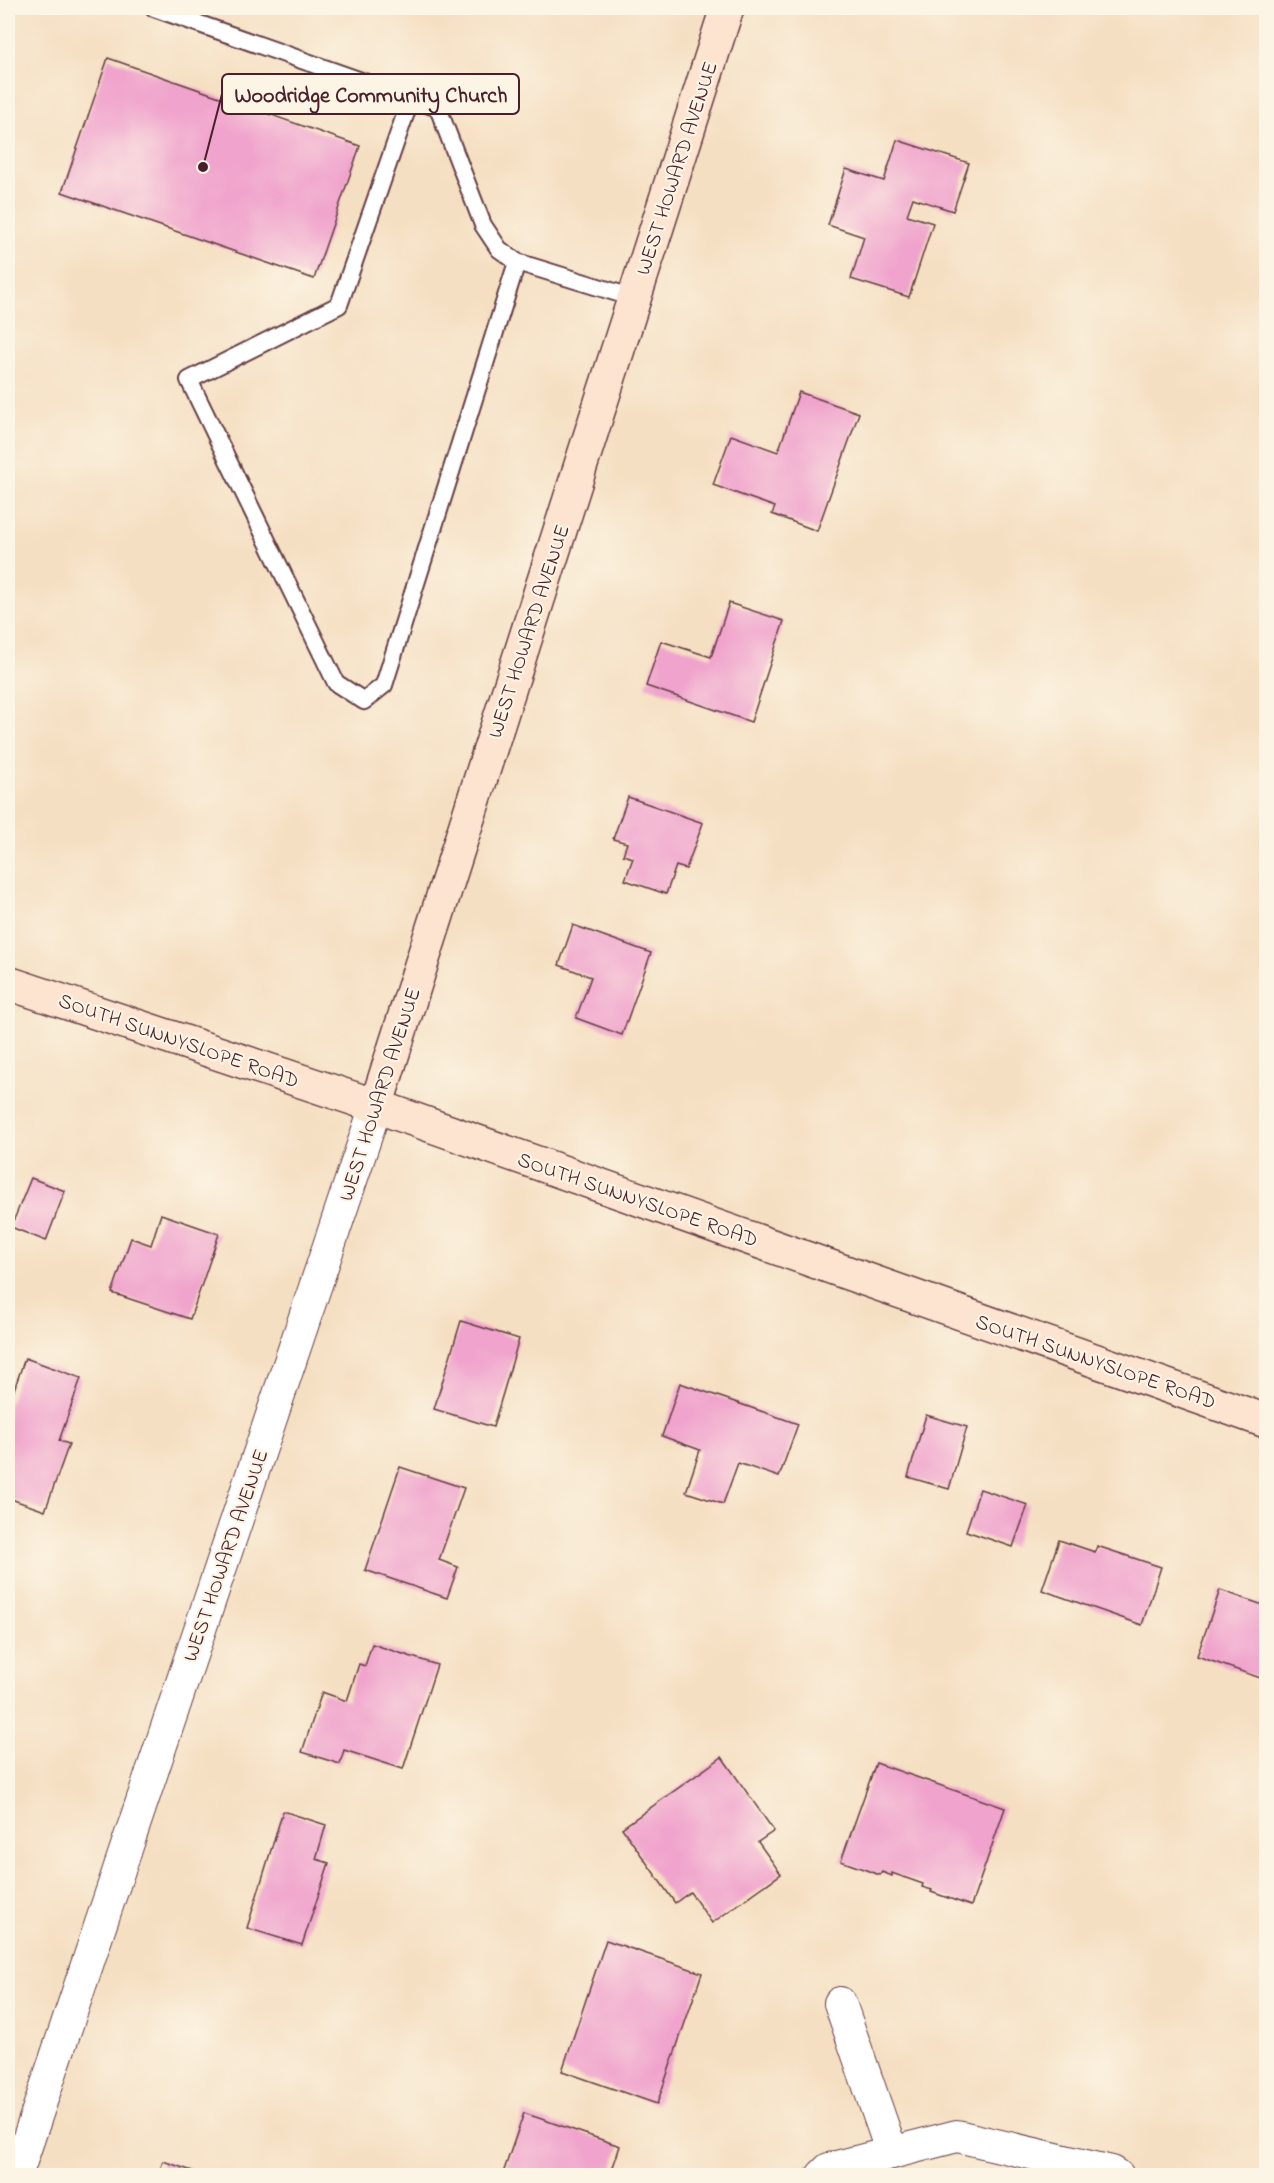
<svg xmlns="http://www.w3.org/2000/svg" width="1274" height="2183" font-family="'Indie Flower',sans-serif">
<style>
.building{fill:#f0a3cc}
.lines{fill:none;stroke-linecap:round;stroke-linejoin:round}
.lane-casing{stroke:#643c42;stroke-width:20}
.street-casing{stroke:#643c42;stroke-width:34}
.secondary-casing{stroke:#643c42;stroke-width:36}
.lane{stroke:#fff;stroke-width:16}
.street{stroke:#fff;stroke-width:32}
.secondary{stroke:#fde4d0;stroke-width:33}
.labels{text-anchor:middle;stroke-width:4.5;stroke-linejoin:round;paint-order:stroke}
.street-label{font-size:21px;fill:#4a1f2b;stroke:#fcf5e5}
.leader{fill:none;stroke:#4a1f2b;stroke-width:2}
.callout-dot{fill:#4a1f2b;stroke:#fcf5e5;stroke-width:2}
.callout{fill:#fcf5e5;stroke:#4a1f2b;stroke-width:2}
.callout-label{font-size:22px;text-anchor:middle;font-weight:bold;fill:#4a1f2b}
</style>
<rect width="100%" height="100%" fill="#fcf5e5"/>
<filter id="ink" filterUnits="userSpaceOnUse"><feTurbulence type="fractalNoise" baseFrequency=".0167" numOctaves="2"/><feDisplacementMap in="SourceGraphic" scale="12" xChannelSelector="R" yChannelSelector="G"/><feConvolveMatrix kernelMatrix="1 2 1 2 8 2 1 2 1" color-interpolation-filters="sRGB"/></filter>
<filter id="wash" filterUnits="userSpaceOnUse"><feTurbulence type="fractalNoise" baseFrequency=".008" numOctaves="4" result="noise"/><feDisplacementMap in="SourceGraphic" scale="24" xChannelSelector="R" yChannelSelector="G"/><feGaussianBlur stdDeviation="1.35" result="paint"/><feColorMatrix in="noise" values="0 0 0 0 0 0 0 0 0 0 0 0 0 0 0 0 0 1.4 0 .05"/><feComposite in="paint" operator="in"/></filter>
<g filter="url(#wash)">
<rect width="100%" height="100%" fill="#f5dfc2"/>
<g id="blocks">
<g class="building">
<polygon points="108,58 360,146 314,279 62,192"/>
<polygon points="897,140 969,163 953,211 913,198 907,215 933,223 909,297 851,279 864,237 828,225 846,169 884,181"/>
<polygon points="799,392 859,413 817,531 772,514 775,507 713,485 731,435 778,452"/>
<polygon points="729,603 784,621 751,722 646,686 661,641 711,657"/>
<polygon points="628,797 703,823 686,869 676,866 666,894 625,880 633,858 623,855 627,843 613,839"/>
<polygon points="573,925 651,953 622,1035 576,1018 591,977 559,965"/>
<polygon points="31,1178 65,1191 46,1241 11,1227"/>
<polygon points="161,1214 219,1234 190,1319 112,1293 131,1238 151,1245"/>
<polygon points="461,1321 519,1339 493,1427 434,1409"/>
<polygon points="25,1358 81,1378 59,1441 69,1444 45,1511 8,1498 8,1407"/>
<polygon points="680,1383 798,1424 779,1477 738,1463 723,1504 686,1492 700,1450 662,1436"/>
<polygon points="926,1415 967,1427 949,1489 908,1477"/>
<polygon points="400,1467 464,1488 439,1560 458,1567 447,1598 365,1570"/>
<polygon points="980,1489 1028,1505 1013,1547 966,1531"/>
<polygon points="1059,1540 1095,1552 1097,1546 1161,1567 1142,1625 1042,1590"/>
<polygon points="1220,1590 1266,1606 1266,1680 1197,1656"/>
<polygon points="372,1644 437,1665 403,1769 344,1750 340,1764 302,1752 322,1692 347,1701 359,1664 365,1666"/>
<polygon points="722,1757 774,1831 758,1842 781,1874 712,1923 690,1892 675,1903 622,1828"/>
<polygon points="876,1763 1005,1808 971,1906 931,1892 932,1890 922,1887 923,1884 892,1873 892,1876 882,1872 880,1875 841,1861"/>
<polygon points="283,1811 326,1825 316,1859 329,1863 302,1945 247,1928"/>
<polygon points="606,1940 702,1973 657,2104 562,2071"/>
<polygon points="524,2113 620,2146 610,2176 502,2176"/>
<polygon points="163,2161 204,2175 204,2176 158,2176"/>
</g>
</g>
</g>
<g filter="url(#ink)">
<use href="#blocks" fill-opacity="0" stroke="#643c42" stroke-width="1.5"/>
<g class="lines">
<defs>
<g id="lane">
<polyline points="154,8 438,108 483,225 499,249 517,262 634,298"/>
<polyline points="411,98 339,305 189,380 336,683 364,701 384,685 517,262"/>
</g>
<g id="street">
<polyline points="840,2003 892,2153"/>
<polyline points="16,2176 376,1106"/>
<polyline points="822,2176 829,2169 957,2136 1112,2172 1118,2176"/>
</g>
<g id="secondary">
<polyline points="8,983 376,1106 1266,1421"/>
<polyline points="376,1106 727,8"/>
</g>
</defs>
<use href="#lane" class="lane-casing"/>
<use href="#street" class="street-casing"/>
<use href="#secondary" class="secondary-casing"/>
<use href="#lane" class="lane"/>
<use href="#street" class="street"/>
<use href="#secondary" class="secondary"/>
</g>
</g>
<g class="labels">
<g class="street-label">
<text transform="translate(676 168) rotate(-72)" y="7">WEST HOWARD AVENUE</text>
<text transform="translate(528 631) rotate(-72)" y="7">WEST HOWARD AVENUE</text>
<text transform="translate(179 1040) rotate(19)" y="7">SOUTH SUNNYSLOPE ROAD</text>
<text transform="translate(379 1094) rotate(-72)" y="7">WEST HOWARD AVENUE</text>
<text transform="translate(638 1199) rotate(19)" y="7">SOUTH SUNNYSLOPE ROAD</text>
<text transform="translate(1096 1361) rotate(19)" y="7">SOUTH SUNNYSLOPE ROAD</text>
<text transform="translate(225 1555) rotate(-71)" y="7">WEST HOWARD AVENUE</text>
</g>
</g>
<path class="leader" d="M203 167L222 94"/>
<circle class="callout-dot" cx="203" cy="167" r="6"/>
<rect class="callout" x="222" y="74" width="297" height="40" rx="6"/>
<g class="callout-label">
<text x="371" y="102">Woodridge Community Church</text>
</g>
<rect width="1274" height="2183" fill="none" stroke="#fcf5e5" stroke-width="30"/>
</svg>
